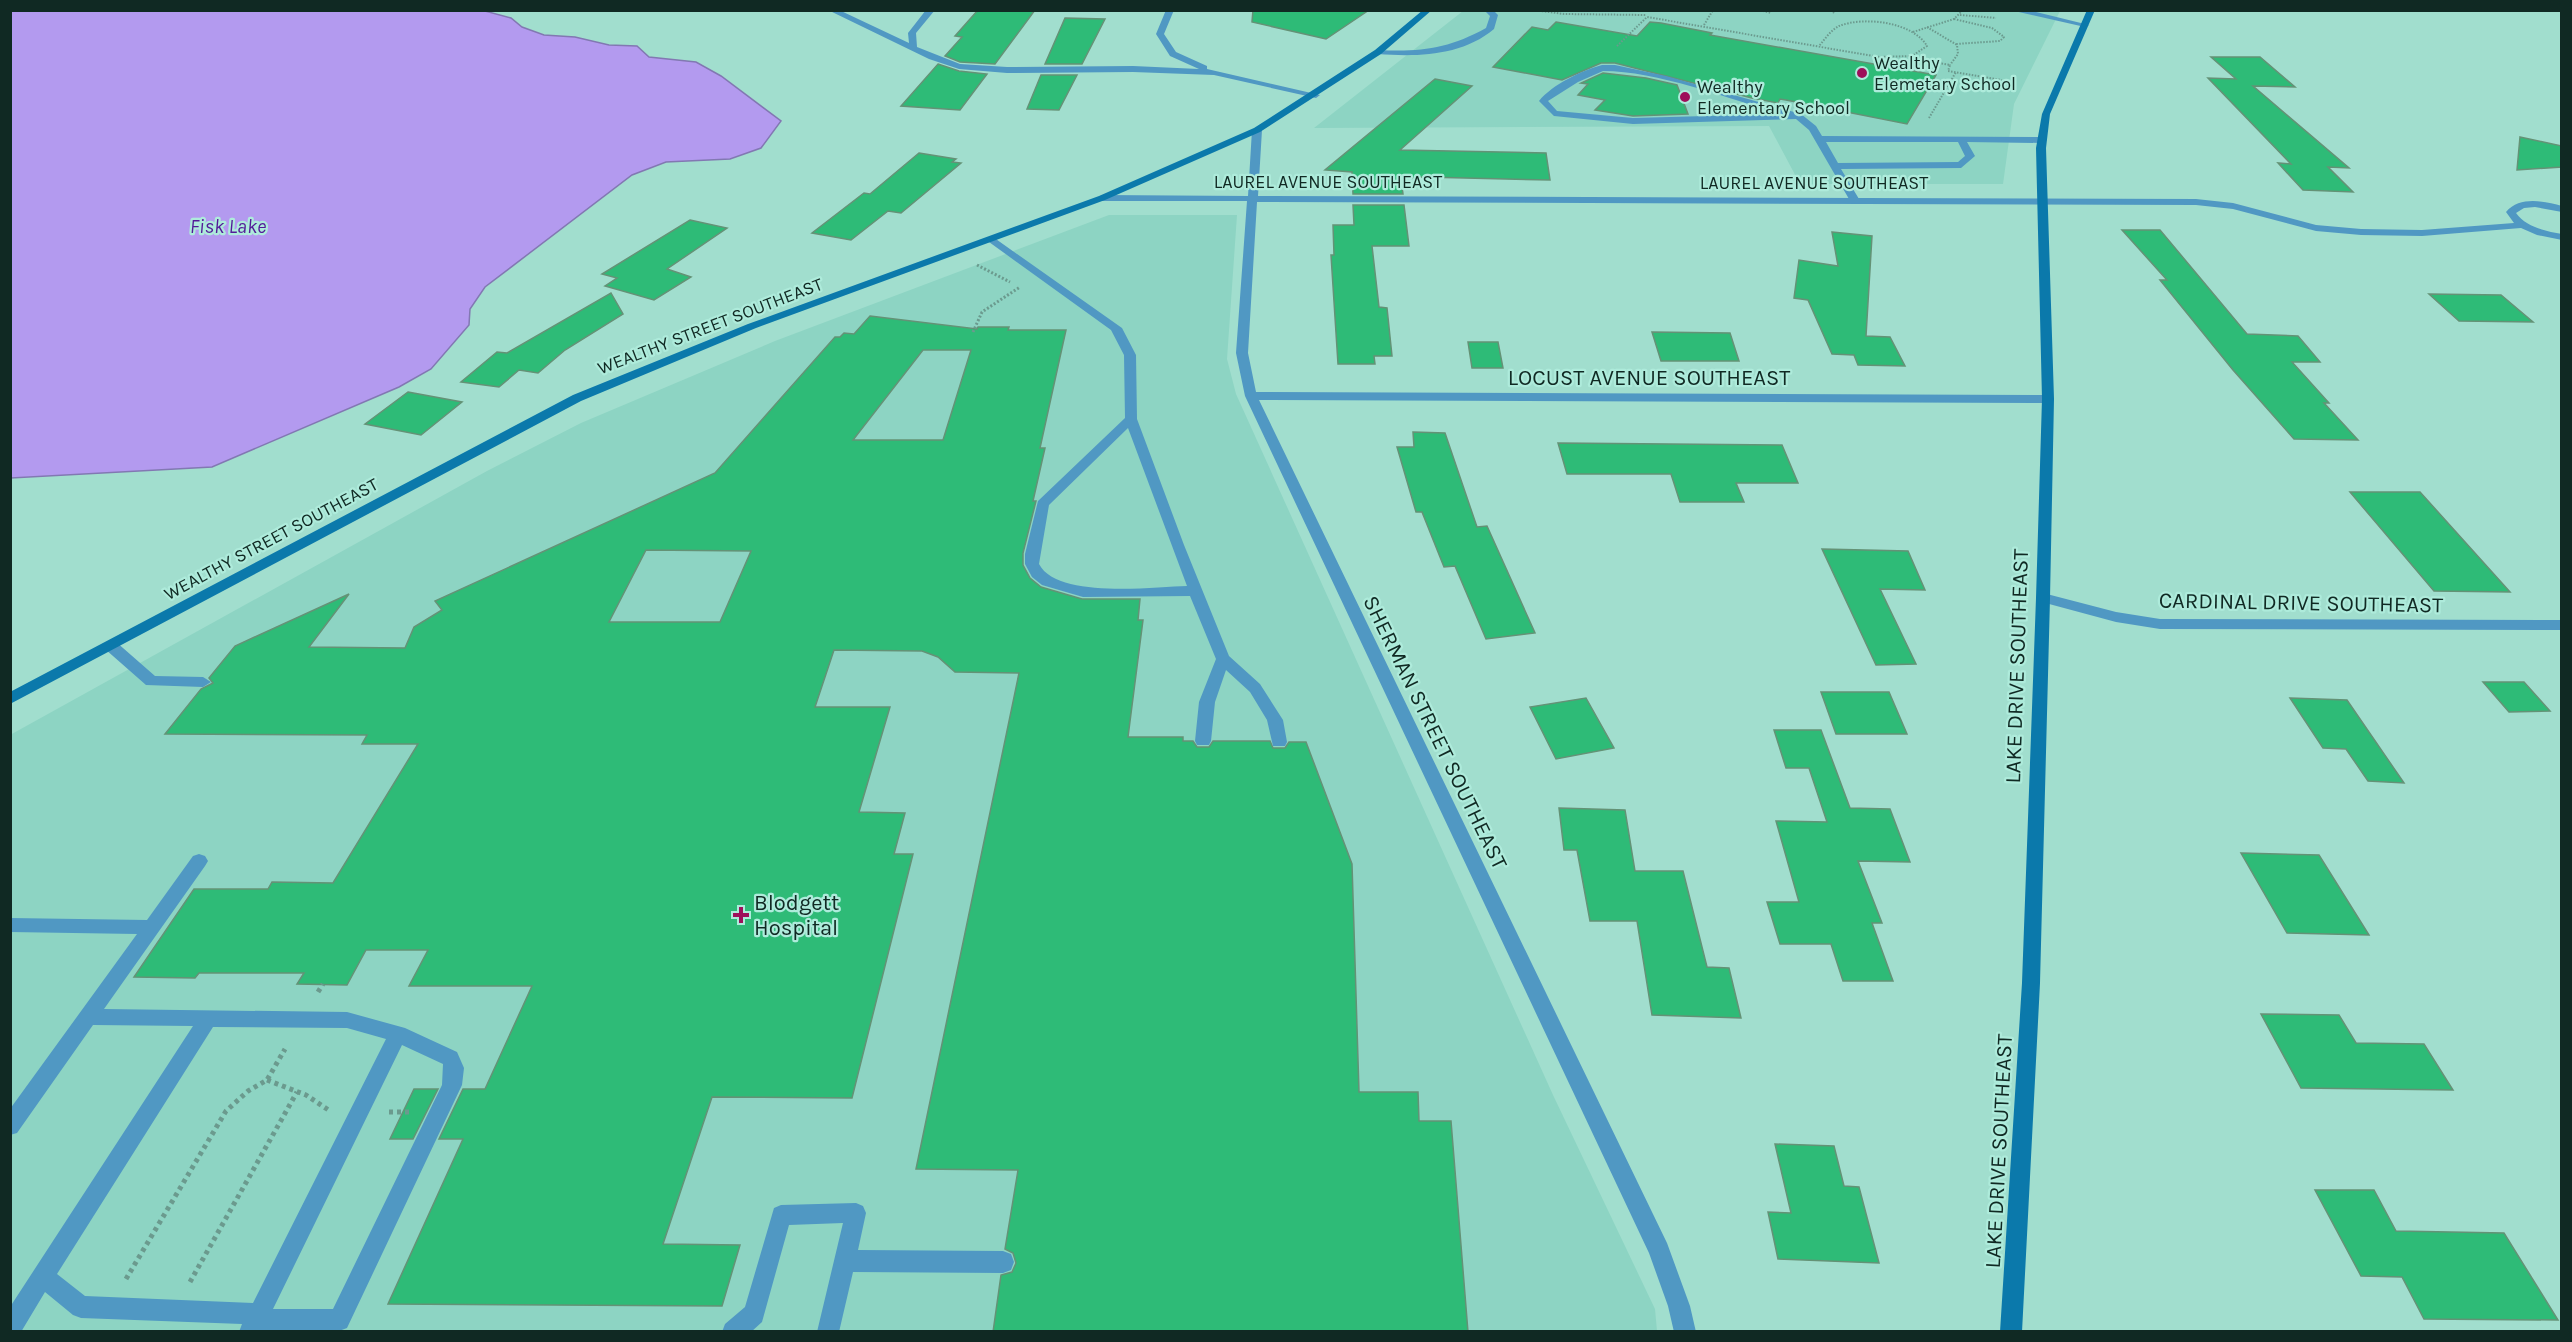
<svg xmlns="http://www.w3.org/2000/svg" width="2572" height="1342" font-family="Karla,sans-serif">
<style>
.built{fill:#8dd4c3}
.water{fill:#b39aef;stroke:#8278b2;stroke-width:1.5}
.building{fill:#2ebb77;stroke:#649276;stroke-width:1.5;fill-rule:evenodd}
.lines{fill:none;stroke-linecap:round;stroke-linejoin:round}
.path-far2{stroke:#6b9a8e;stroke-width:2;stroke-dasharray:1.5 1.5;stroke-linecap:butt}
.path-far1{stroke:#6b9a8e;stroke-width:3;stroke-dasharray:2 2;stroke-linecap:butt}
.path{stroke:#6b9a8e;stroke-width:5;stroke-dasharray:4 4;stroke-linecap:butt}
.lane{fill:#5098c3;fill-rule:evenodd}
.street{fill:#5098c3;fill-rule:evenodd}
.secondary{fill:#0b79ab;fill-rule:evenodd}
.poi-dot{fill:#9e0f5a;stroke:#aeebdb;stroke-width:2}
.labels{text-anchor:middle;stroke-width:4.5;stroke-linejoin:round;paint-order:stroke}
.far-poi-label{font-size:18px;fill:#102923;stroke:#aeebdb;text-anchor:start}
.far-street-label{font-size:18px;fill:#102923;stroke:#aeebdb}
.far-water-label{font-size:20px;font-style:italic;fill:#531b98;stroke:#aeebdb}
.street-label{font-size:22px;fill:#102923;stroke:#aeebdb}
.poi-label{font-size:22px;fill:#102923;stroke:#aeebdb;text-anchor:start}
</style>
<rect width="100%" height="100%" fill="#a1dece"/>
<g class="built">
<polygon points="1463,11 2060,11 2014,104 2003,184 1800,184 1769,126 1314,128"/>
<polygon points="1109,215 1237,215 1227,359 1236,394 1553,1095 1655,1309 1657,1331 11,1331 10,735 487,471 581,423 775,341"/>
</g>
<polygon class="water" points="10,11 485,11 511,18 522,27 544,35 575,37 609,45 637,46 649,57 696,62 721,76 781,121 761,148 730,159 666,162 632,175 485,287 470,309 469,325 431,369 399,387 212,467 11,478"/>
<g class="building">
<polygon points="978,10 1035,10 995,64 960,62 945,56 962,37 955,36"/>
<polygon points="1253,10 1369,10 1326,39 1252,22"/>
<polygon points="1065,18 1105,19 1082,64 1045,64"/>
<polygon points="1556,22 1637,36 1650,22 1661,23 1702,31 1712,33 1710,35 1936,75 1907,124 1786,100 1780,99 1778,103 1752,98 1615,63 1601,63 1562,80 1493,67 1532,27 1548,30"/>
<polygon points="2211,57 2260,57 2295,87 2253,86 2349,168 2328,167 2353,192 2303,190 2278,163 2291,164 2208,78 2236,79"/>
<polygon points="938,64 959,71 987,74 960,110 901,106"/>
<polygon points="1603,73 1646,78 1677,85 1688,114 1633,116 1595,110 1605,100 1578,95 1588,84 1581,83"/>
<polygon points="1041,75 1077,75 1059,110 1027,109"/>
<polygon points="1435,79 1472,86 1400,150 1546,153 1550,180 1424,177 1401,179 1403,194 1353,194 1352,172 1325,170"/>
<polygon points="2520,137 2562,146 2562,167 2517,170"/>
<polygon points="919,153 956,159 952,162 961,163 901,213 888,211 851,240 812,233 864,193 870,194"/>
<polygon points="1353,205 1404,205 1409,246 1372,246 1379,307 1387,308 1392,356 1374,356 1375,364 1338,364 1331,255 1334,255 1333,225 1354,225"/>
<polygon points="690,220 727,228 667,269 691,277 654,300 605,286 617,278 602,274"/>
<polygon points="2122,230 2160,230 2247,334 2298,336 2320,362 2292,362 2329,403 2324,403 2358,440 2294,439 2233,370 2160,280 2167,280"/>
<polygon points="1832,232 1872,236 1866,336 1890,337 1905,366 1858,365 1854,355 1832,354 1808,300 1794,298 1799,260 1838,266"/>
<polygon points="611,293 623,314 565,350 538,373 519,370 499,387 461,382 497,352 507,353"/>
<polygon points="2429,294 2501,295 2533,322 2459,321"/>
<path d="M 870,316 L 977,329 L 978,327 L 1009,327 L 1008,330 L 1066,330 L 1040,448 L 1045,448 L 1033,501 L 1036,501 L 1023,553 L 1023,565 L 1030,578 L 1041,587 L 1082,599 L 1140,599 L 1138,620 L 1143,620 L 1128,737 L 1183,737 L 1183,741 L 1193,741 L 1197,747 L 1209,747 L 1213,741 L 1270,741 L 1273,748 L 1285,748 L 1289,742 L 1306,742 L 1352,864 L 1359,1092 L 1418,1092 L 1419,1121 L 1451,1121 L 1468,1332 L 993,1332 L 1001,1275 L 1012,1272 L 1016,1263 L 1013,1253 L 1005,1249 L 1018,1170 L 916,1169 L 1019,673 L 955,672 L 938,657 L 922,651 L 834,650 L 815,707 L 890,707 L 859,812 L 905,813 L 894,854 L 913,854 L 852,1098 L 712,1097 L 663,1244 L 740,1245 L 722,1306 L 388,1304 L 463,1139 L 439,1139 L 463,1089 L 485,1089 L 532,986 L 409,986 L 428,950 L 366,950 L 347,985 L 297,984 L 304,973 L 199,973 L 195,978 L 134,977 L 194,889 L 268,889 L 272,882 L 333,883 L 418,744 L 362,744 L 367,735 L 165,734 L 201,689 L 213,683 L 209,678 L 235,646 L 349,594 L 309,647 L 405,648 L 414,627 L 442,610 L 435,601 L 715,473 L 835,337 L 840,337 L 844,333 L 854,334 ZM 923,350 L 971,350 L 943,440 L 853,440 ZM 646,550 L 751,551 L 720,622 L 609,622 Z"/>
<polygon points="1652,332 1730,333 1739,361 1661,361"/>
<polygon points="1468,342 1498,342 1503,368 1472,368"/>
<polygon points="408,392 462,402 421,435 365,424"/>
<polygon points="1413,432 1445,433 1477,527 1487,526 1535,633 1486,639 1455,566 1444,567 1422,512 1416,512 1397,447 1414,447"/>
<polygon points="1558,443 1782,445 1798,483 1736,483 1744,502 1680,502 1671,474 1567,474"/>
<polygon points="2350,492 2420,492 2510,592 2434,591"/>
<polygon points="1822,549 1908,551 1925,590 1880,589 1916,664 1876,665"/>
<polygon points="2483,682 2524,682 2550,711 2509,712"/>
<polygon points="1821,692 1889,692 1907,734 1836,734"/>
<polygon points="1586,698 1614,748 1556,759 1530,707"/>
<polygon points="2290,698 2347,700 2404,783 2368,781 2346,749 2323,748"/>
<polygon points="1774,730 1821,730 1850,808 1890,809 1910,862 1858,861 1882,923 1872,923 1893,981 1843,981 1831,944 1780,944 1767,902 1799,902 1776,821 1827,822 1809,768 1786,768"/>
<polygon points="1559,808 1625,810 1635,871 1683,871 1707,967 1729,968 1741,1018 1652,1015 1637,921 1590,921 1577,850 1564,850"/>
<polygon points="2241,853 2319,855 2369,935 2287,933"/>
<polygon points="2261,1014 2339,1015 2356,1043 2424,1044 2453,1090 2301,1088"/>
<polygon points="414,1089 438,1089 413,1139 390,1139"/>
<polygon points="1775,1144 1834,1146 1844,1186 1859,1187 1879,1263 1778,1259 1768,1212 1791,1213"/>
<polygon points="2315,1190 2374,1190 2396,1231 2504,1233 2558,1320 2424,1319 2402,1277 2361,1276"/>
</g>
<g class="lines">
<g class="path-far2">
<polyline points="1533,10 1564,14 1646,15"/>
<polyline points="1760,10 1771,13"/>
<polyline points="1831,10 1834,13"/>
<polyline points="1960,15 1996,18"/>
<polyline points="1954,19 1992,28 2004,37 2000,41 1956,44"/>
<polyline points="1704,25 1713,10"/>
<polyline points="1927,27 1957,45 1958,54 1950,65"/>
<polyline points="1913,32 1954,19 1963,10"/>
<path d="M 1617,46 L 1647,17 L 1879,57 L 1912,56 L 1927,46 C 1913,22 1864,16 1839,26 C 1831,30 1825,39 1819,46"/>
<polyline points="1909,58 1950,65 1948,71 2002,80"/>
<polyline points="1929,118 1956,72"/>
</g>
<g class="path-far1">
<polyline points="977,265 1010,282"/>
<polyline points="973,332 982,312 1020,287"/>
</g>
<g class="path">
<polyline points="318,992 323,984"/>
<polyline points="267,1080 306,1095 330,1111"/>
<polyline points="389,1112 409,1112"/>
<polyline points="126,1279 226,1111 248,1091 267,1080 285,1049"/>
<polyline points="190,1282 297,1092"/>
</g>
<g class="lane">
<path d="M 1484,10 L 1493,10 L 1498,15 L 1494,29 C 1462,56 1417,57 1378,54 L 1374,52 L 1378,50 C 1421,52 1448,49 1486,28 L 1490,16 Z"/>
<polygon points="2010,10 2028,10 2089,25 2085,27"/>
<path d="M 1602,65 L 1615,65 L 1666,76 L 1801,114 L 1816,126 L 1822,136 L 2042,137 L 2047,140 L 2042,143 L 1967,142 L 1975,156 L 1961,168 L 1841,169 L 1859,199 L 1854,202 L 1849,199 L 1809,130 L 1796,119 L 1633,124 L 1554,116 L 1539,101 C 1553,84 1581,71 1602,65 ZM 1603,71 C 1657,71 1727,98 1780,114 L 1633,118 L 1557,111 L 1548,101 L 1578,82 ZM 1826,142 L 1958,142 L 1965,156 L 1958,162 L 1838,163 Z"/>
<path d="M 993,237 L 1122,328 L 1136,355 L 1137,419 L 1184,545 L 1229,656 L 1260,684 L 1283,720 L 1287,742 L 1285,746 L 1273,746 L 1267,720 L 1250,692 L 1226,670 L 1215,702 L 1211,741 L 1209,745 L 1197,745 L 1195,741 L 1199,702 L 1216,659 L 1190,596 L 1083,597 L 1042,585 L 1032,577 L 1025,564 L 1025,554 L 1038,501 L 1125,418 L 1124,355 L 1111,330 L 989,242 L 989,238 ZM 1128,428 L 1187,586 C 1152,587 1057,599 1039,564 L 1049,505 Z"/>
<polygon points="110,640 115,641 155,676 203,677 211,682 203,687 146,685 105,649 103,645"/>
<path d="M 199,854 L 205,856 L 208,861 L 205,866 L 104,1009 L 347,1012 L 405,1028 L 457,1052 L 464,1068 L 462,1085 L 347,1328 L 339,1331 L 239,1332 L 242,1324 L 81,1318 L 73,1315 L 45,1292 L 21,1332 L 10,1332 L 10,1307 L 193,1026 L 93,1025 L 17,1133 L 10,1135 L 10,1109 L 137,934 L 10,932 L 10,918 L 147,920 L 193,856 ZM 213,1027 L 347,1028 L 386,1039 L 253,1303 L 85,1296 L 57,1274 ZM 402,1045 L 443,1064 L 442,1085 L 333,1309 L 273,1309 Z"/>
<polygon points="856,1203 863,1206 866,1213 858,1250 1003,1251 1011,1254 1014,1262 1011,1270 1003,1273 853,1272 839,1332 817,1332 843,1223 789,1225 762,1322 751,1332 722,1332 725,1324 745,1307 774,1208 781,1205"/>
</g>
<g class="street">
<polygon points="828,10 839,10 909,43 908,33 926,10 935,10 916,33 917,47 960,64 1007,67 1133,66 1199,69 1170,56 1156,34 1166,10 1174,10 1164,34 1176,52 1207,66 1207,69 1320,95 1316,98 1214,75 1133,72 1007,73 959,69 929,59"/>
<path d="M 1257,127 L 1262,130 L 1258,196 L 2196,199 L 2233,203 L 2316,225 L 2361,229 L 2422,230 L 2514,223 L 2506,212 C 2520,196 2543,201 2562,206 L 2562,212 L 2535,207 L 2524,208 L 2516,213 C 2526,227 2545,231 2562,234 L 2562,240 L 2537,235 L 2521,228 L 2422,236 L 2361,235 L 2316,231 L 2233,209 L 2196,205 L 1257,202 L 1248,353 L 1256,392 L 2048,395 L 2054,399 L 2048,403 L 1259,400 L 1667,1243 L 1690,1306 L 1696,1332 L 1674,1332 L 1668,1306 L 1649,1253 L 1245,396 L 1236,353 L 1247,201 L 1102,201 L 1097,198 L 1102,195 L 1248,196 L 1252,130 Z"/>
<polygon points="2043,593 2116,612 2160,619 2562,620 2562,630 2160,629 2116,622 2038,601 2036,598 2038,595"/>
</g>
<g class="secondary">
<polygon points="1423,10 1432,10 1381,54 1260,132 1105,200 756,328 581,401 10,704 10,692 573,395 748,324 1099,196 1254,128 1375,50"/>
<polygon points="2087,10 2095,10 2050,114 2046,148 2054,399 2050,598 2040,983 2022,1332 2000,1332 2022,983 2036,598 2042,399 2036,148 2042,114"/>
</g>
</g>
<g class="poi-dot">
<circle cx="1862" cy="73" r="6"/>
<circle cx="1685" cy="97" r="6"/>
<path d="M738 906h6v6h6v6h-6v6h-6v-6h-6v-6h6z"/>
</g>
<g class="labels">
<g class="far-poi-label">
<text x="1874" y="69">Wealthy<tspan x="1874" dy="21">Elemetary School</tspan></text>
<text x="1697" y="93">Wealthy<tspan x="1697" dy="21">Elementary School</tspan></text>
</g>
<g class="far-street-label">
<text x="1328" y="188">LAUREL AVENUE SOUTHEAST</text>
<text x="1814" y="189">LAUREL AVENUE SOUTHEAST</text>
<text transform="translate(710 326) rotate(-21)" y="6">WEALTHY STREET SOUTHEAST</text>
<text transform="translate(271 539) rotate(-28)" y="6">WEALTHY STREET SOUTHEAST</text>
</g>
<g class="far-water-label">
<text x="228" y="233">Fisk Lake</text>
</g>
<g class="street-label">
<text x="1649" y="385">LOCUST AVENUE SOUTHEAST</text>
<text transform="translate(2301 602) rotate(1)" y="8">CARDINAL DRIVE SOUTHEAST</text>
<text transform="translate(2016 666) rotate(-88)" y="8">LAKE DRIVE SOUTHEAST</text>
<text transform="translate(1436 732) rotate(64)" y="8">SHERMAN STREET SOUTHEAST</text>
<text transform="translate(1998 1151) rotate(-87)" y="8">LAKE DRIVE SOUTHEAST</text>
</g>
<g class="poi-label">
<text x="754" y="910">Blodgett<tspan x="754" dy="25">Hospital</tspan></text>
</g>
</g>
<rect width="2572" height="1342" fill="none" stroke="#102923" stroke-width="24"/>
</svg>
